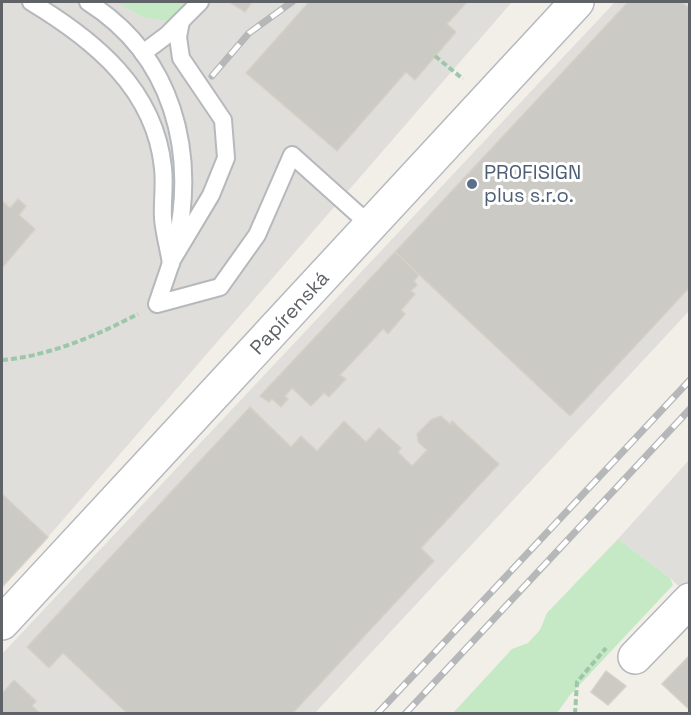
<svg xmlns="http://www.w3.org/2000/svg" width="691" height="715" font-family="'Space Grotesk',sans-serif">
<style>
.industrial{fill:#e0deda}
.green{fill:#c5e8c5}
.building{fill:#cccac5;stroke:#d6d1c6;stroke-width:1.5}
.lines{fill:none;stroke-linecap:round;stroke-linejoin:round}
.lane-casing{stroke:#b5b8bc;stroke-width:20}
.street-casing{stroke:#b5b8bc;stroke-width:36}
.secondary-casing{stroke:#b6babf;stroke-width:36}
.path{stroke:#9cc7a9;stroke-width:4;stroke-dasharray:6 3;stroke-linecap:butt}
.lane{stroke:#fff;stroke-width:16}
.street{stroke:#fff;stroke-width:33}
.secondary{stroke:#fff;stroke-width:33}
.rail-casing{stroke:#b6b7b8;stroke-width:7}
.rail{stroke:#fff;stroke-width:4.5;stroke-dasharray:14;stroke-linecap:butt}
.service-dot{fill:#5c6f8a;stroke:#fff;stroke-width:2}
.labels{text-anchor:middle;stroke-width:6;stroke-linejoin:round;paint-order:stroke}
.service-label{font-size:20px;fill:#4e5e75;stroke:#fff;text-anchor:start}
.street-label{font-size:20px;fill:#5f6368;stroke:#fff}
</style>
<rect width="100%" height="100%" fill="#f1efe8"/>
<g class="industrial">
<polygon points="2,2 512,2 48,537 2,587"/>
<polygon points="615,2 689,2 689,311 315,713 2,713 2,654"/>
<polygon points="689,460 689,596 670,578 618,539"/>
</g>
<g class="green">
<polygon points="117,2 189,2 174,22 143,17"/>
<polygon points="618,539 670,578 673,585 570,695 557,713 453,713 512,649 528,643 540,630 547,613"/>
</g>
<g class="building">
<polygon points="229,2 252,2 245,12"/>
<polygon points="309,2 467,2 447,24 456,32 415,80 406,72 337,151 246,73"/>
<polygon points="628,2 681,2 690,9 690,287 570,416 395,252"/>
<polygon points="18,199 26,206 19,215 35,229 2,268 2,201 10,208"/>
<polygon points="395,252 419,275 414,281 417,285 411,291 415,294 401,310 405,314 388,334 383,329 340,375 346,379 329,397 324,393 311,406 292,388 285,396 288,399 281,407 272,399 269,402 260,396"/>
<polygon points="250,407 291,447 301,436 317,451 344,421 366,442 379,428 401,448 398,452 412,466 427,450 418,442 417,434 432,419 441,416 450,424 452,421 499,464 421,548 434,561 292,714 128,714 63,653 49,668 27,647"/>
<polygon points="2,494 48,537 2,587"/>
<polygon points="690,655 690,710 662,684"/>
<polygon points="606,671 626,686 608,705 591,692"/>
<polygon points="14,680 36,701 32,706 41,714 2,714 2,694"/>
</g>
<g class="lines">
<defs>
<g id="lane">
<path d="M 31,2 C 94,40 155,89 163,168 C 165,185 162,202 163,218 C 164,233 169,249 171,264"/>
<path d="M 88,2 C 173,56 197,151 176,245"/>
<polyline points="181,21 178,37 181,58 223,120 226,158 211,195 172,260 157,304 220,287 257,235 292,155 370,225"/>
<polyline points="143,53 167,35 200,2"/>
</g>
<polyline id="street" points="635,657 690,600"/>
<g id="secondary">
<path id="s1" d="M 2,623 L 577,2"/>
</g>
</defs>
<use href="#lane" class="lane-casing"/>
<use href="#street" class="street-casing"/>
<use href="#secondary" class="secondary-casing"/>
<g class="path">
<polyline points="435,56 463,79"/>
<path d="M 2,360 C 49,356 96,336 138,314"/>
<polyline points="575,714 577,682 606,648"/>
</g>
<use href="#lane" class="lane"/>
<use href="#street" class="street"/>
<use href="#secondary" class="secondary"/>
<defs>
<g id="rail">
<polyline points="212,76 249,33 292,2"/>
<polyline points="377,714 690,380"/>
<polyline points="405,714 690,409"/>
</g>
</defs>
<use href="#rail" class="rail-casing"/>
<use href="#rail" class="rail"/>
</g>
<circle class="service-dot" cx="472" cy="184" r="6"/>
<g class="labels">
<g class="service-label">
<text x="484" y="179">PROFISIGN<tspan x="484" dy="23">plus s.r.o.</tspan></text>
</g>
<g class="street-label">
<text dy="7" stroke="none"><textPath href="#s1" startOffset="423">Papírenská</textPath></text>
</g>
</g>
<rect width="691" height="715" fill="none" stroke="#5f6368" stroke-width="6"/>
</svg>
